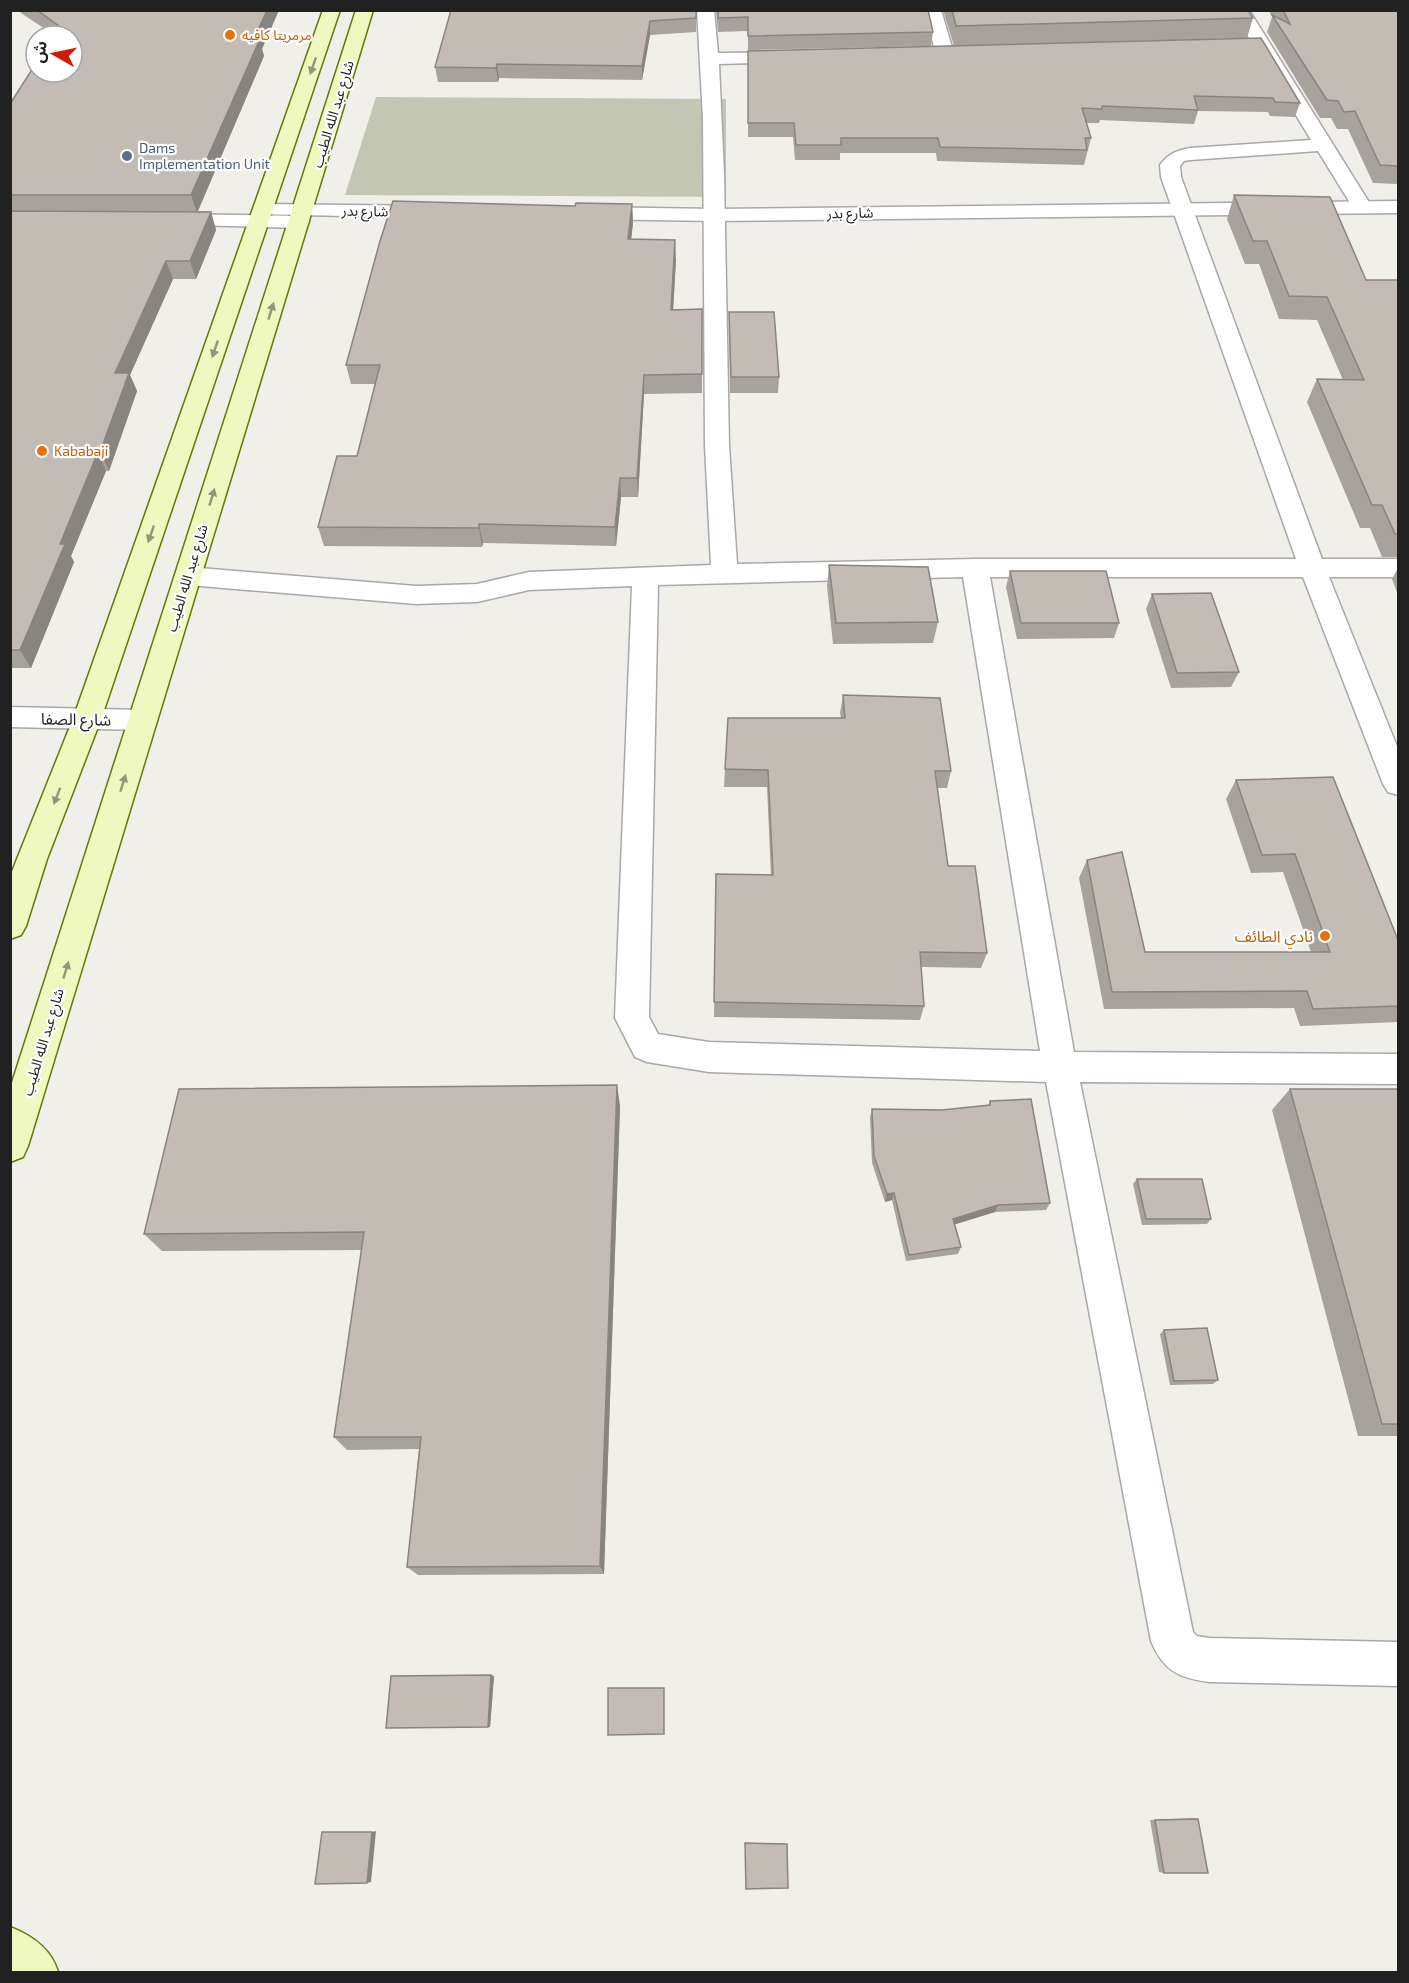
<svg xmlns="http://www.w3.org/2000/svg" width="1409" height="1983" font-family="'Exo 2','Noto Sans Arabic',sans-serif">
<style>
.construction{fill:#c4c6b4}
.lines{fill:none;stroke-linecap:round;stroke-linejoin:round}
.minor-casing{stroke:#a8a8a8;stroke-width:3}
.tertiary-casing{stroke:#a8a8a8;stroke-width:3}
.secondary-casing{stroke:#607908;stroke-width:3}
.minor{fill:#fff;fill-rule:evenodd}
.tertiary{fill:#fff;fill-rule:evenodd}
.secondary{fill:#eff8bf;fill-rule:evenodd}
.wall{fill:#a7a29c}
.shaded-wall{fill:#88847f}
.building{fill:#c2bcb5;stroke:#88847f;stroke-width:1.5}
.oneway{fill:#929778}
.food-dot{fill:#e8710a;stroke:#fff;stroke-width:2}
.service-dot{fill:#5c6f8a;stroke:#fff;stroke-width:2}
.labels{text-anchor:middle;stroke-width:4.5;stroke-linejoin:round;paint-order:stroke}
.far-food-label{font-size:14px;fill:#c56008;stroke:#fff;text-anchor:start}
.far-street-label{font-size:14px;fill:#212121;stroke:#fff}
.far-service-label{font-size:14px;fill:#4e5e75;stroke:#fff;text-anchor:start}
.street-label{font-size:16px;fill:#212121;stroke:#fff}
.food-label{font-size:16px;fill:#c56008;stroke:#fff;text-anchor:end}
</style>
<rect width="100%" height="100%" fill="#f1efe9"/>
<polygon class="construction" points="376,97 726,99 726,197 345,195"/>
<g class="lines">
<defs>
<g id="minor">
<path d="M 697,10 L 714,10 L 718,53 L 792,52 L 798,53 L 801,57 L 798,61 L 792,62 L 719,64 L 724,173 L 729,446 L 737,564 L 975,559 L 1296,559 L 1161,177 L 1160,165 C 1169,153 1176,151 1190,148 L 1311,140 L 1232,10 L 1249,10 L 1372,207 L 1369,211 L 1355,211 L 1318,151 L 1190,160 L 1184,161 L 1180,166 L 1181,177 L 1322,559 L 1398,559 L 1398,577 L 1329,577 L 1398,749 L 1398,795 L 1388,792 L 1383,784 L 1303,577 L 990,577 L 1074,1052 L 1398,1054 L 1398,1084 L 1080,1082 L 1193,1632 L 1197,1636 L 1209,1638 L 1398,1642 L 1398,1686 L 1209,1682 C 1178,1678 1163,1670 1151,1641 L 1046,1082 L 709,1072 L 647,1062 L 635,1057 L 615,1018 L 632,586 L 529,590 L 477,602 L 416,604 L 188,585 L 179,582 L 175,576 L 179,570 L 188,567 L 416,586 L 477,584 L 529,572 L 711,565 L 705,446 L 703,119 ZM 963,577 L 1040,1051 L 709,1042 L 658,1034 L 649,1017 L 658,585 Z"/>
<polygon points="924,10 941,10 954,54 951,58 939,58 936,54"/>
<polygon points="168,214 299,216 306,218 309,222 306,226 299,228 161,224 158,220 161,216"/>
</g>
<g id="tertiary">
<polygon points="1398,201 1398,213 716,221 587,219 580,217 577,213 580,209 587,207 716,209"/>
<polygon points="263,204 434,206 441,208 444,212 441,216 434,218 256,214 253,210 256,206"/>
<polygon points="10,707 142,710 152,713 156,720 152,727 142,730 10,727"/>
</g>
<g id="secondary">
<polygon points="323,10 340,10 101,719 47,859 26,926 21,935 10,939 10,877 17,859 73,719"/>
<polygon points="356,10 373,10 28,1146 23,1157 10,1162 10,1089"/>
<path d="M 10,1927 C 33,1936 51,1949 58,1972 L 10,1972 Z"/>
</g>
</defs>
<use href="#minor" class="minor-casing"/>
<use href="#tertiary" class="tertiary-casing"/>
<use href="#secondary" class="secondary-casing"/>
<use href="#minor" class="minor"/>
<use href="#tertiary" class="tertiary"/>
<use href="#secondary" class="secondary"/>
</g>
<g class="wall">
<polygon points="20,10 279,10 262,49 264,56 198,211 211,212 216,230 196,279 173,279 130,375 137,391 109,471 106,471 71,556 74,562 31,668 10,668 10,104 54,35 21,13"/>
<polygon points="696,10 696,32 650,35 642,80 499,78 498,82 438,82 435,67"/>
<polygon points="716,10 928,10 933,32 931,46 748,50 748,31 718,32"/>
<polygon points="943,10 1248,10 1253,18 1247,38 954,46"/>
<polygon points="1269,10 1398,10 1398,184 1373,183 1348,129 1337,129 1331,118 1320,118 1267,32 1272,17"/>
<polygon points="1261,38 1300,103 1295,117 1270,116 1268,112 1198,111 1194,124 1100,120 1099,123 1086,123 1091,138 1084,165 937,161 936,153 840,153 840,160 795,160 793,137 748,137 748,66"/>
<polygon points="1234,195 1366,280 1398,280 1398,557 1382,557 1370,528 1360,528 1307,402 1317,379 1343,380 1317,320 1279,319 1259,264 1245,264 1227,219"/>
<polygon points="632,204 633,223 631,239 676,259 673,310 702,309 702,393 644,394 638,497 621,497 616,546 483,543 482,547 324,546 318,527 357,456 375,384 351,384 346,365 575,206"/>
<polygon points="729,312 779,377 778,393 730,393"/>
<polygon points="829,565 938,622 933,643 833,644 827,586"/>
<polygon points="1398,568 1398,595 1392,579"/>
<polygon points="1010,571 1119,623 1114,638 1017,639 1006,587"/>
<polygon points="1152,594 1239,672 1231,687 1171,688 1146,609"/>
<polygon points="843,695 951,771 947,788 937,788 948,866 987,953 981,968 921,967 924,1006 920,1020 714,1017 716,874 771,875 767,787 724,787 725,769 841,718 840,713"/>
<polygon points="1236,780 1398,940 1398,1022 1300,1026 1294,1008 1104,1009 1079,878 1087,860 1145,952 1311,952 1283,872 1251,873 1226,799"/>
<polygon points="1290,1089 1398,1089 1398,1436 1358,1436 1272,1110"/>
<polygon points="990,1101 1050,1203 1046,1210 995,1212 954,1224 961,1247 958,1254 906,1261 892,1200 885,1202 872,1163 870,1117 872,1109 942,1110 988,1106"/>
<polygon points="620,1106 604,1574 418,1575 407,1567 419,1449 347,1450 334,1437 362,1250 162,1251 144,1234"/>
<polygon points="1137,1179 1211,1219 1207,1224 1142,1225 1133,1184"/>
<polygon points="1164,1330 1218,1380 1213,1384 1170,1385 1160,1334"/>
<polygon points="494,1676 490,1727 386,1728"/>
<polygon points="1193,1818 1198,1819 1164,1873 1159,1872 1150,1820"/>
</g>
<g class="shaded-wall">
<polygon points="267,10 279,10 262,49 264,56 197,213 191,195 254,39"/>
<polygon points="650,21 650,35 642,80 642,66"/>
<polygon points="497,64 499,78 498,82 496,68"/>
<polygon points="632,204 633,223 629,258 628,239"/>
<polygon points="211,212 216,230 196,279 190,261"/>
<polygon points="675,240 676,259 672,329 671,310"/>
<polygon points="166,261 173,279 130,375 137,391 109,471 100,452 115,373"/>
<polygon points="644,375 644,394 638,497 637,478"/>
<polygon points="98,452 106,471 71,556 74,562 31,668 20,650 60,544"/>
<polygon points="620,478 621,497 616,546 615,527"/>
<polygon points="479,524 483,543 482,547 479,528"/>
<polygon points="617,1085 620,1106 604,1574 600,1566"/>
<polygon points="894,1193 892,1200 885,1202 887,1194"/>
<polygon points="998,1205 995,1212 950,1226 953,1219"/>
<polygon points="491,1675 494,1676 490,1727 488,1727"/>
<polygon points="376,1831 371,1882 367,1883 372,1832"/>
</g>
<g class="building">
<polygon points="37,10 267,10 254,39 260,39 191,195 10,195 10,104 36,63 36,72 72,72 72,36 53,36 59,26"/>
<polygon points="451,10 696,10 696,18 650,21 642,66 497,64 496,68 435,67"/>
<polygon points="718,10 928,10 933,32 748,36 748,17 718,18"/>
<polygon points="952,10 1248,10 1253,18 956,26"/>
<polygon points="1283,10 1398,10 1398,166 1380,165 1355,111 1344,112 1338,101 1327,100 1272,15 1290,24"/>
<polygon points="1261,38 1300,103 1275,102 1273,98 1194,96 1198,110 1102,106 1102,109 1082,108 1091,138 1085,138 1087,150 940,147 938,138 841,138 841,145 796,145 794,123 748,123 748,51"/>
<polygon points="1234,195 1330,197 1366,280 1398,280 1398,534 1395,534 1382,505 1372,505 1317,379 1364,380 1327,297 1289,296 1267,241 1253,241"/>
<polygon points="393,201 575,206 576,203 632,204 628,239 675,240 671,310 702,309 702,374 644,375 637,478 620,478 615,527 479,524 479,528 318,527 337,456 357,456 380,365 346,365 380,241"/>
<polygon points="10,211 211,212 190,261 166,261 115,373 129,373 100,452 98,452 60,544 65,544 20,650 10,650"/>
<polygon points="729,312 774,312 779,377 731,377"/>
<polygon points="829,565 928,567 938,622 836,623"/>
<polygon points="1010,571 1106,571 1119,623 1021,623"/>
<polygon points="1211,593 1239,672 1177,673 1152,594"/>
<polygon points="843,695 940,698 951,771 935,771 948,866 975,866 987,953 920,952 924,1006 714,1002 716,874 773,875 768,770 725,769 728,718 845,718"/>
<polygon points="1333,777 1398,940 1398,1006 1313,1009 1307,991 1112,992 1087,860 1122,852 1145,952 1330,952 1295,854 1262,855 1236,780"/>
<polygon points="617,1085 600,1566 407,1567 421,1437 334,1437 364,1232 144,1234 179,1089"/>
<polygon points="1290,1089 1398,1089 1398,1424 1382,1424"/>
<polygon points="1031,1099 1050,1203 998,1205 953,1219 961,1247 909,1255 894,1193 887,1194 874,1156 872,1109 942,1110 990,1105 990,1101"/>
<polygon points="1137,1179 1202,1179 1211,1219 1146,1219"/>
<polygon points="1207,1328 1218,1380 1174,1381 1164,1330"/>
<polygon points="491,1675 488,1727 386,1728 391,1676"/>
<polygon points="608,1688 664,1688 664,1734 608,1735"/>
<polygon points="1198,1819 1208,1873 1164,1873 1155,1820"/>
<polygon points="322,1832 372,1832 367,1883 315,1884"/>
<polygon points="745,1843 787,1844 788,1888 746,1889"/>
</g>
<defs><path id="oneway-solid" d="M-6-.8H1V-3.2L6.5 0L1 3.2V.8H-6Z" transform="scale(1.5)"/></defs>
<g class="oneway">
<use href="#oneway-solid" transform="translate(313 66) rotate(109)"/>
<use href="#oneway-solid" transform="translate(271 311) rotate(-73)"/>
<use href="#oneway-solid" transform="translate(215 349) rotate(109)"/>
<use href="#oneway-solid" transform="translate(212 497) rotate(-73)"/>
<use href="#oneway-solid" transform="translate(151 534) rotate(109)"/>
<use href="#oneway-solid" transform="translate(123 783) rotate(-73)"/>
<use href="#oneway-solid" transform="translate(57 796) rotate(111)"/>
<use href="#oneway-solid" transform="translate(66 970) rotate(-73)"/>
</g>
<g class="food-dot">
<circle cx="230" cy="35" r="6"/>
<circle cx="42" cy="451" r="6"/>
<circle cx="1325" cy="936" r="6"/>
</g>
<circle class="service-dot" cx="127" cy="156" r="6"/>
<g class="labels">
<g class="far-food-label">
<text x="242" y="40">مرمريتا كافيه</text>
<text x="54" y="456">Kababaji</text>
</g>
<g class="far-street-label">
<text transform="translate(333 114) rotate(-73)" y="5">شارع عبد الله الطيب</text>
<text transform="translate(365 211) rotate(1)" y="5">شارع بدر</text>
<text transform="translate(850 213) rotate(-1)" y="5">شارع بدر</text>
<text transform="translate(187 578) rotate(-73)" y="5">شارع عبد الله الطيب</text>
<text transform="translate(43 1042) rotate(-73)" y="5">شارع عبد الله الطيب</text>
</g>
<g class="far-service-label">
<text x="139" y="153">Dams<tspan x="139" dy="16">Implementation Unit</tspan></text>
</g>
<g class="street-label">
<text transform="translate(76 719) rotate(1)" y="6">شارع الصفا</text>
</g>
<g class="food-label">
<text x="1313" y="942">نادي الطائف</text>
</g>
</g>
<rect width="1409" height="1983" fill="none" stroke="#212121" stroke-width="24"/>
<g transform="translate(54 54) rotate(279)"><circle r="28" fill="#ffffff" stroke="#a6a6a6" stroke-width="1.5"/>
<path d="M0-4.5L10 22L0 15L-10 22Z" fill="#ce1b05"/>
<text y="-9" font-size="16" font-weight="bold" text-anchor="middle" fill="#212121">ش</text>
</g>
</svg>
